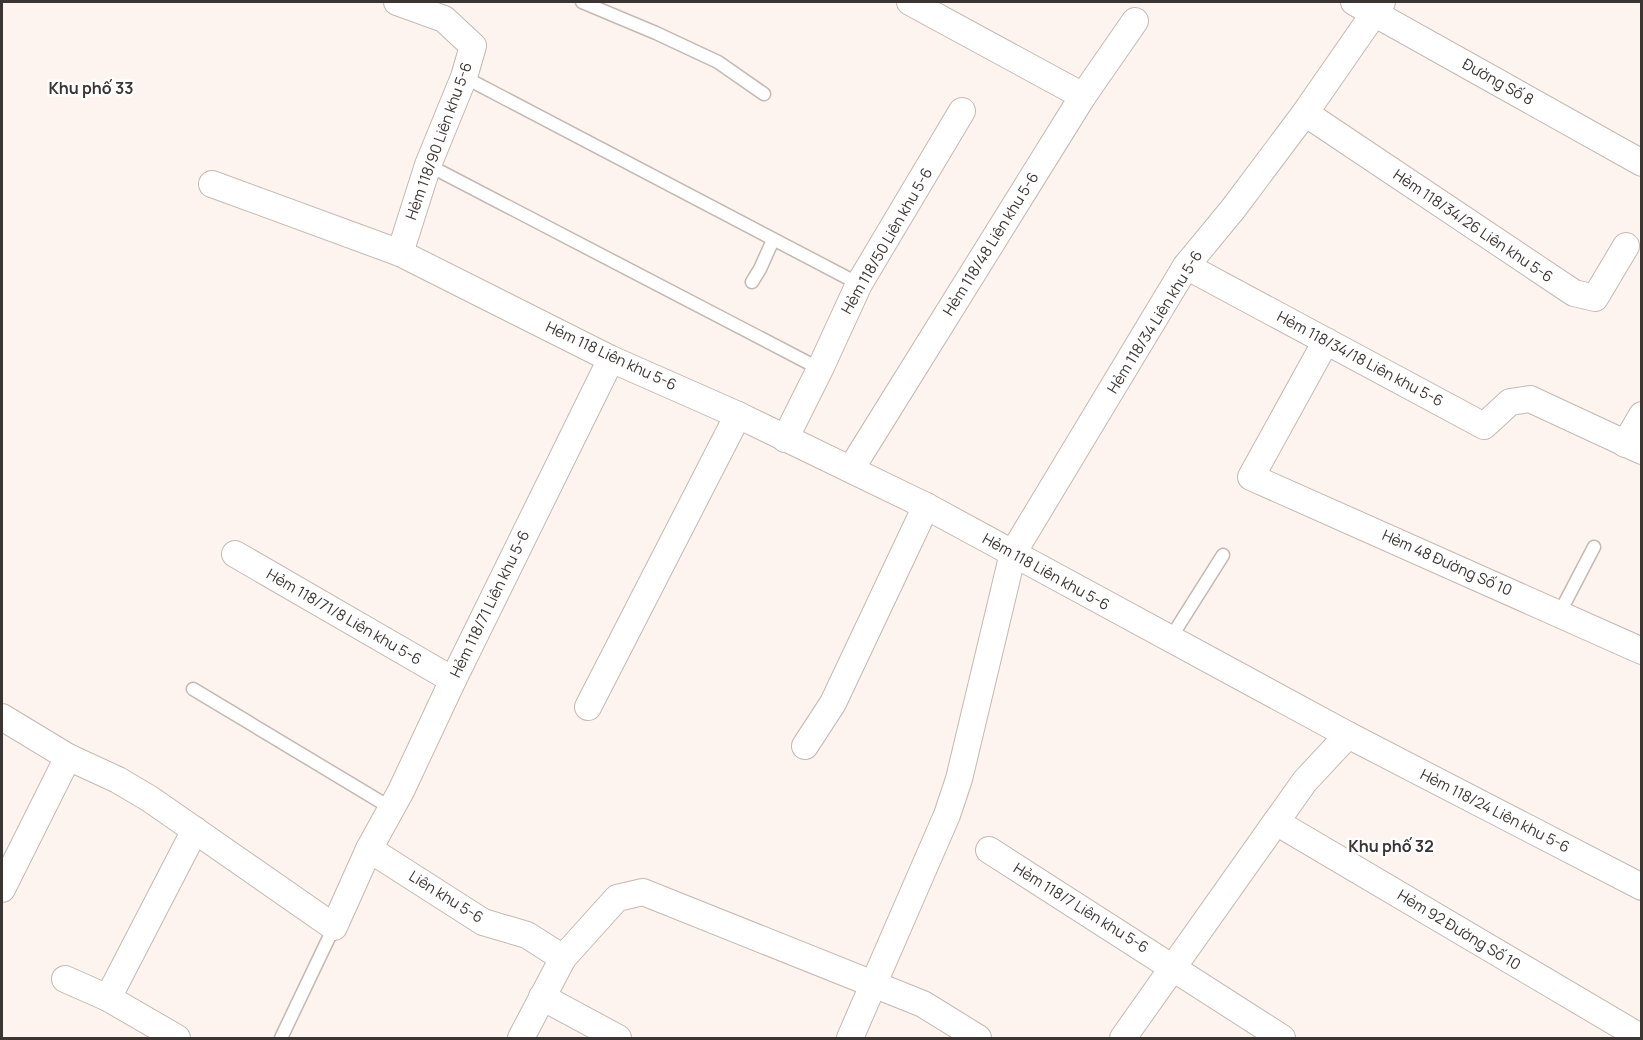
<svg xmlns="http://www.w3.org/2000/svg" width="1643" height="1040" font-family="Manrope,sans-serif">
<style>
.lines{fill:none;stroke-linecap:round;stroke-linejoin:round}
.lane-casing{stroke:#c4b8b2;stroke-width:15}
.street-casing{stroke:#c4b8b2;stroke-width:28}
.lane{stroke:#fff;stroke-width:12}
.street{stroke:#fff;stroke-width:26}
.labels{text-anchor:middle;stroke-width:5;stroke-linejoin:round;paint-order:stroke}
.street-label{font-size:15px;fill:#3a3533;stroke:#fff}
.neighbourhood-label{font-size:16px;font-weight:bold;fill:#3a3533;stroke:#fff}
</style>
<rect width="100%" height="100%" fill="#fef4ef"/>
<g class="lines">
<defs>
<g id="lane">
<polyline points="582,2 656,33 718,62 764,94"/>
<polyline points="464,77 859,284"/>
<polyline points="428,165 820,369"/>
<polyline points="752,282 760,269 773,240"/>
<polyline points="1559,614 1594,547"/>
<polyline points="1170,639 1223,555"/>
<polyline points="193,689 391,808"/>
<polyline points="281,1038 334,927"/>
</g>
<g id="street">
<polyline points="397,2 444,19 473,46 464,77 428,165 400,253"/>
<polyline points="910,2 1083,96"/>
<polyline points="1354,2 1642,163"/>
<polyline points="1305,113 1574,293 1595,298 1626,246"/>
<polyline points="212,184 400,253 611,359 738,415 926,506 1348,735 1305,781 1123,1038"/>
<polyline points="1186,266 1484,426 1510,402 1530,399 1642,451"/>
<polyline points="1326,341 1251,477 1642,651"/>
<polyline points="785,439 820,369 859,284 962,111"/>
<polyline points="1625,444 1642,415"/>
<polyline points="851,469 1083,96 1135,21"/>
<polyline points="235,554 453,680"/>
<polyline points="588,707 738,415"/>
<polyline points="2,717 68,757 118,780 150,799 334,927 369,849 483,922 527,935 563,958 617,898 643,892 923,1004 978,1038"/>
<polyline points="1348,735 1642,887"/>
<polyline points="805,746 833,703 926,506"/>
<polyline points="1276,822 1642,1038"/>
<polyline points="369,849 401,791 453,680 611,359"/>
<polyline points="989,850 1282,1038"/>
<polyline points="2,889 68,757"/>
<polyline points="65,979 108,998 177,1038"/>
<polyline points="542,997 618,1038"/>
<polyline points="108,998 195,830"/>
<polyline points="521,1038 563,958"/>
<polyline points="850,1038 947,815 959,779 1013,553 1186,266 1233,209 1305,113 1382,2"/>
</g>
</defs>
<use href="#lane" class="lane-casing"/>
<use href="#street" class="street-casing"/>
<use href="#lane" class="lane"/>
<use href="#street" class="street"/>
</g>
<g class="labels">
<g class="street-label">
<text transform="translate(1498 82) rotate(29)" y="5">Đường Số 8</text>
<text transform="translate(439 141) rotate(-70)" y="5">Hẻm 118/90 Liên khu 5-6</text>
<text transform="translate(1473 226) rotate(34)" y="5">Hẻm 118/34/26 Liên khu 5-6</text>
<text transform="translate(887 241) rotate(-60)" y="5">Hẻm 118/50 Liên khu 5-6</text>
<text transform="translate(991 244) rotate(-58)" y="5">Hẻm 118/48 Liên khu 5-6</text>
<text transform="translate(1155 322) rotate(-58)" y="5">Hẻm 118/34 Liên khu 5-6</text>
<text transform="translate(611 356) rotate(25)" y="5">Hẻm 118 Liên khu 5-6</text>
<text transform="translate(1360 359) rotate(28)" y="5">Hẻm 118/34/18 Liên khu 5-6</text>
<text transform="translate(1447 563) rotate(24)" y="5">Hẻm 48 Đường Số 10</text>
<text transform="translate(1046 572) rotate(29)" y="5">Hẻm 118 Liên khu 5-6</text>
<text transform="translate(490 604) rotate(-64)" y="5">Hẻm 118/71 Liên khu 5-6</text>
<text transform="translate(344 617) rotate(30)" y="5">Hẻm 118/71/8 Liên khu 5-6</text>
<text transform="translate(1495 811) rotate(27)" y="5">Hẻm 118/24 Liên khu 5-6</text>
<text transform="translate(446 897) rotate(32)" y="5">Liên khu 5-6</text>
<text transform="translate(1081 908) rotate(32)" y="5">Hẻm 118/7 Liên khu 5-6</text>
<text transform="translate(1459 930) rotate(31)" y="5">Hẻm 92 Đường Số 10</text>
</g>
<g class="neighbourhood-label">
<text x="91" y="94">Khu phố 33</text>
<text x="1391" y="852">Khu phố 32</text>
</g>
</g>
<rect width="1643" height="1040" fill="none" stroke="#3a3533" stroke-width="6"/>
</svg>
